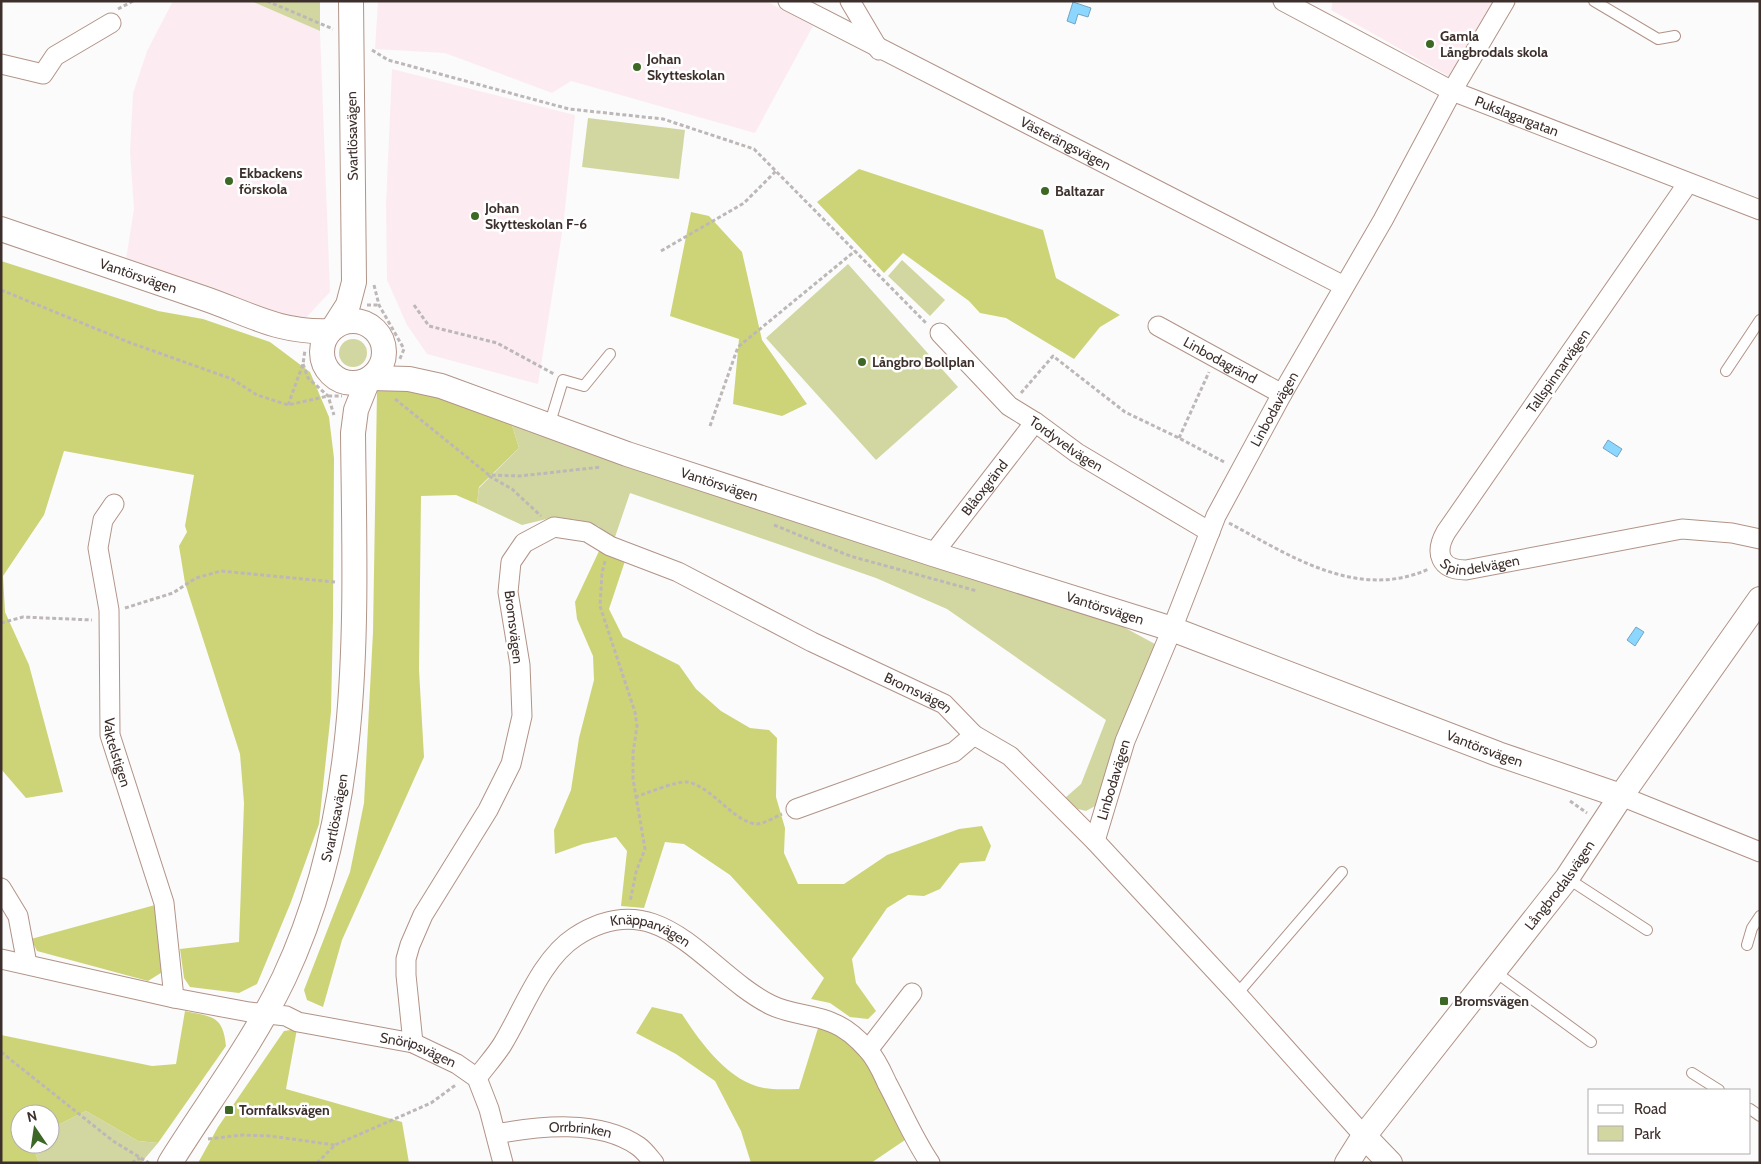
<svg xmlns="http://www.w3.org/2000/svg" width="1761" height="1164" font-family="Cabin,sans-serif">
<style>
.education{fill:#fcecf2}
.green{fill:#d2d7a1}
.forest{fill:#cdd477}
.water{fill:#8bd7ff;stroke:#74a5c0}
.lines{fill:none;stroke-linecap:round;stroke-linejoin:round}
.service-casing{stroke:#b19387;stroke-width:12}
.minor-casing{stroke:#b19387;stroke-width:21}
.tertiary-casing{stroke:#b19387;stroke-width:26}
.path{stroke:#bdb8b7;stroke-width:3;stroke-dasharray:4 2.5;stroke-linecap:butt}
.service{stroke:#fff;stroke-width:10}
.minor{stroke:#fff;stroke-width:19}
.tertiary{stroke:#fff;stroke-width:24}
.poi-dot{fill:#3c6725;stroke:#fff;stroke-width:2}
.labels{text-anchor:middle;stroke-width:5;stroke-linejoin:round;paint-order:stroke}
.poi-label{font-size:14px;font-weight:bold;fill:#3d302c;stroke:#fff;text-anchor:start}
.street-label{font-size:14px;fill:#3d302c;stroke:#fff}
</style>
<rect width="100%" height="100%" fill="#fbfbfb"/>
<g class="education">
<polygon points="173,1 251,1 320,31 330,292 301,323 228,293 126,259 134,209 130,152 133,93 147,51"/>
<polygon points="378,1 766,1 813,26 755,133 571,81 552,93 445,53 375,49"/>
<polygon points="1333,1 1494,1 1450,77 1331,10"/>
<polygon points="392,69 575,115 563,227 538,384 427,354 407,325 387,280 386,204"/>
</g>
<g class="green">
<polygon points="251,1 320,1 320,31"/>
<polygon points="588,118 685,130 679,179 582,167"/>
<polygon points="902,260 945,300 930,316 888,276"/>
<polygon points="848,264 958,387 876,460 766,338"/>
<circle cx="353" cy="353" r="14"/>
<polygon points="511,422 1118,624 1155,644 1097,805 1086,811 1078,809 1065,798 1081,784 1106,720 947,609 876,578 630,493 614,540 598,526 576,520 555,517 522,525 477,504 479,488 519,448"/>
<polygon points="86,1111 138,1141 158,1143 141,1163 39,1163 32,1144 50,1144 50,1129"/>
</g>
<g class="forest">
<polygon points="859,169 1043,230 1056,278 1120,315 1100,327 1074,359 1006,318 980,313 969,301 903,253 884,273 817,202"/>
<polygon points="691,212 709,216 742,252 762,340 807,404 782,416 733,404 739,339 670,316"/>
<polygon points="1,261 158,311 203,319 270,342 310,372 329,417 334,458 333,618 331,712 319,824 291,902 257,984 239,993 190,987 184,978 180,949 239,942 244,803 240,754 185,583 179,546 187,532 185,526 194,475 64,451 44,515 3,576 5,612 29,665 63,792 26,798 1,769"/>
<polygon points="403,385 511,422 519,448 479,487 477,504 456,495 421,496 419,670 424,757 342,940 323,1007 307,1000 304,990 350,872 364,803 373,632 377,391"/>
<polygon points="600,549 626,558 609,609 623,637 679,665 696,689 721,711 750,728 769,730 777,738 776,797 785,828 784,853 798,884 844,884 887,855 959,829 982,826 991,846 985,861 960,863 940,889 924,896 908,895 887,908 852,959 856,983 876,1011 868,1019 850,1017 830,1003 811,999 824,978 730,875 684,844 665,842 644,908 621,906 627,851 616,837 583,844 555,854 554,830 571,790 579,738 594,680 593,656 577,619 575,602"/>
<polygon points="155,905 164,971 148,981 37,951 31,939"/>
<path d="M 652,1007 L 682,1014 C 700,1042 729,1082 764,1088 C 775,1090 788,1089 799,1089 L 819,1025 L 858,1043 L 905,1140 L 871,1163 L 751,1163 L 741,1131 L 715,1081 L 676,1054 L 636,1033 Z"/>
<path d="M 185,1011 C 212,1017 223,1015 226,1046 L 158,1143 L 138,1141 L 86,1111 L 50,1129 L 50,1114 L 20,1114 L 20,1144 L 32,1144 L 39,1163 L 1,1163 L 1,1035 L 152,1066 L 176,1064 Z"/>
<polygon points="297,1029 286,1089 402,1122 409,1163 198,1163 218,1127 284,1031"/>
</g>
<g class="water">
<polygon points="1073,2 1091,8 1088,17 1078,14 1075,24 1067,21"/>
<polygon points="1608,440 1622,449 1617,457 1603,448"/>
<polygon points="1636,627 1644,632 1635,646 1627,640"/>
</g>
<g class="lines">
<defs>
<g id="service">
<polyline points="1594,1 1658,39 1675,36"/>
<polyline points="1726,371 1760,320"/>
<polyline points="549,426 563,380 584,386 610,354"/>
<polyline points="1567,878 1647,930"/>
<polyline points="1747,945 1752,928 1760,916"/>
<polyline points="1494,971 1591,1042"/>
<polyline points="1237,994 1342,872"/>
<polyline points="1692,1073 1719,1090"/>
<polyline points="1750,1109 1760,1116"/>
</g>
<g id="minor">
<path id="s1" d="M 788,1 L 1344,286"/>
<polyline points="850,1 879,50"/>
<path id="s2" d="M 1283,1 L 1452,91 L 1760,210"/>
<polyline points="1,64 43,74 55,56 111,23"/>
<path id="s3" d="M 1688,183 L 1446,532 C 1434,553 1440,570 1466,570 L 1682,529 L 1732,533 L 1760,539"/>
<path id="s4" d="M 1158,326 L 1282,394"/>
<path id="s5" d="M 940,333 L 1009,406 L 1035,422 L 1077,453 L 1210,532"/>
<path id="s6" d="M 114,504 L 103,520 L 98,548 L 109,610 L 110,735 L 164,903 L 174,998"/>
<path id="s7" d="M 933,554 L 1035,422"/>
<polyline points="1621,796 1760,852"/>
<polyline points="796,809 954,752 974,735"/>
<path id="s8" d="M 1095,841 L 1125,741 L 1172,629 L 1216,516 L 1282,394 L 1383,220 L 1452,91 L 1505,1"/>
<polyline points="1,888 18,916 27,964"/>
<path id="s9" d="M 1,959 L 174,998 L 249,1012 L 286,1016 L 298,1022 L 413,1043 L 457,1064 L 477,1078 L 489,1109 L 503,1163"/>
<path id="s10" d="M 413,1043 L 406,975 L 406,959 L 410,945 L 423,915 L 488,810 L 511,764 L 522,716 L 520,665 L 508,592 L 511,562 L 524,543 L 554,527 L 587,532 L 610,546 L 678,572 L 812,642 L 944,704 L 974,735 L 1010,756 L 1095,841 L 1237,994 L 1364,1136"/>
<polyline points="868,1050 912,993"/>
<path id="s11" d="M 477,1078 C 485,1067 495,1056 502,1045 C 523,1011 541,959 575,937 C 661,881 705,972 771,1005 C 791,1015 814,1014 833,1023 C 846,1028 859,1040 868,1050 C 877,1060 882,1072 887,1083 C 901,1109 913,1138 930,1163"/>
<path id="s12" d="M 496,1134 C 539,1126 599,1119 638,1146 C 644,1150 649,1157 654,1163"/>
</g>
<g id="tertiary">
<path id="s13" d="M 1,229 C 68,252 136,275 203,298 C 250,314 278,333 330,331"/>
<circle cx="353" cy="352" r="31"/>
<polyline points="334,327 348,305 354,282 351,1"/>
<path id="s14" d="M 372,378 L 409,379 L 441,386 L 627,454 L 933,554 L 1172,629 L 1498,754 L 1621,796"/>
<polyline points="1364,1136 1390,1163"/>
<path id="s15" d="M 170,1163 C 208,1102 253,1043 284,978 C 365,806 355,618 353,433 L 356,410 L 368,380"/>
<path id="s16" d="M 1347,1163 L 1364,1136 L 1567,878 L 1621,796 L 1760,599"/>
</g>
</defs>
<use href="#service" class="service-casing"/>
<use href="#minor" class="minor-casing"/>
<use href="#tertiary" class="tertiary-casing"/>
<g class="path">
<polyline points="267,1 333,29"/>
<polyline points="118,9 133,1"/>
<polyline points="372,50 388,60 569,109 663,119 754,149 927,324"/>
<polyline points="661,251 744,203 776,171"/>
<polyline points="374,285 379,305 404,349 399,361"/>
<polyline points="1,290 131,343 232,379 257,395 288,405 328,396 342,396"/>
<polyline points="367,305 379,305"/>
<polyline points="414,305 429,326 497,343 554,374"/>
<polyline points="303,364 308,378 328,396 334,415"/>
<polyline points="1021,393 1053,356 1125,412 1179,438 1226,463"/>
<polyline points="395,399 489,475 520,476 601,467"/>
<polyline points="288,405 303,364 305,350"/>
<polyline points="710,426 738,347 855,251"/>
<polyline points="1179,438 1209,372"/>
<polyline points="489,476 512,489 541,516"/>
<path d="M 1229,523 C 1291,556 1357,601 1429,569"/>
<polyline points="774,525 850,556 977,591"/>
<polyline points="605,561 602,573 600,606 635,712 637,726 633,753 633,779 645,849 636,872 630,902"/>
<polyline points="125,608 173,593 196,578 221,571 335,582"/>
<polyline points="1,623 23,617 92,620"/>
<path d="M 635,797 C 648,793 676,781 687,782 C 712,786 732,821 756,824 C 764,824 775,817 782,814"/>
<polyline points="1570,801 1587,813"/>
<polyline points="1,1052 113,1141 149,1163"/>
<polyline points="208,1139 242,1135 270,1136 335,1145"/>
<polyline points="132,1163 140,1158"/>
<polyline points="317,1163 335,1145 431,1103 457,1084"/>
</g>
<use href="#service" class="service"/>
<use href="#minor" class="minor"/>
<use href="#tertiary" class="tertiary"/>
</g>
<g class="poi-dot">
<circle cx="1430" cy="44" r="5"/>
<circle cx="637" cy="67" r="5"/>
<circle cx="229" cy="181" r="5"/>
<circle cx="1045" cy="191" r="5"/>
<circle cx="475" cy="216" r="5"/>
<circle cx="862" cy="362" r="5"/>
<rect x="1439" y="996" width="10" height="10" rx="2.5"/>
<rect x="224" y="1105" width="10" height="10" rx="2.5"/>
</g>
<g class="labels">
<g class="poi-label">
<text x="1440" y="41">Gamla<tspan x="1440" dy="16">Långbrodals skola</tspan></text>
<text x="647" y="64">Johan<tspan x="647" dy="16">Skytteskolan</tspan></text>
<text x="239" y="178">Ekbackens<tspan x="239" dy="16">förskola</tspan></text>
<text x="1055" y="196">Baltazar</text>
<text x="485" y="213">Johan<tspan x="485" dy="16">Skytteskolan F-6</tspan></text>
<text x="872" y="367">Långbro Bollplan</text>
<text x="1454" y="1006">Bromsvägen</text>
<text x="239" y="1115">Tornfalksvägen</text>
</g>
<g class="street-label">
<text dy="5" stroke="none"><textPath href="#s2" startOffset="261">Pukslagargatan</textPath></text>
<text transform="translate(352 136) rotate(-91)" y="5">Svartlösavägen</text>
<text dy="5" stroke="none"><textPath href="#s1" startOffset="312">Västerängsvägen</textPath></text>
<text dy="5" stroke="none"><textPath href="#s13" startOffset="145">Vantörsvägen</textPath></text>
<text dy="5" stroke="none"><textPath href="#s4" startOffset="71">Linbodagränd</textPath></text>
<text transform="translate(1558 371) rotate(-55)" y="5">Tallspinnarvägen</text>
<text dy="5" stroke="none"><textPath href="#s8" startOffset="469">Linbodavägen</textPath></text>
<text dy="5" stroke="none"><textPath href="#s5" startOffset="169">Tordyvelvägen</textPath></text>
<text dy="5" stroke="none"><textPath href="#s14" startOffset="365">Vantörsvägen</textPath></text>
<text dy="5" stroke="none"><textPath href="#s7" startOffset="84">Blåoxgränd</textPath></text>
<text dy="5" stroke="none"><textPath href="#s3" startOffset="495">Spindelvägen</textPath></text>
<text dy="5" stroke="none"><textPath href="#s14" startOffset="770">Vantörsvägen</textPath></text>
<text transform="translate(514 627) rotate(83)" y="5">Bromsvägen</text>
<text dy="5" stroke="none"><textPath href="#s10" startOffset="970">Bromsvägen</textPath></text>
<text dy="5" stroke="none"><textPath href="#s14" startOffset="1175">Vantörsvägen</textPath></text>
<text dy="5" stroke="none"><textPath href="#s6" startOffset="254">Vaktelstigen</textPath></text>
<text dy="5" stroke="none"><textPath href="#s8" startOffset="64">Linbodavägen</textPath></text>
<text dy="5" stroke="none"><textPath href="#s15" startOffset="386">Svartlösavägen</textPath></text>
<text dy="5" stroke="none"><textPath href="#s16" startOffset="350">Långbrodalsvägen</textPath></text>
<text dy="5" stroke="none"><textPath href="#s11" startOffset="254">Knäpparvägen</textPath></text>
<text dy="5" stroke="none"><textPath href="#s9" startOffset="428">Snöripsvägen</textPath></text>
<text dy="5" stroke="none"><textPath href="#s12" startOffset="85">Orrbrinken</textPath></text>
</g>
</g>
<rect width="1761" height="1164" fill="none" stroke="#3d302c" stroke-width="5"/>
<rect x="1588" y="1089" width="162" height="65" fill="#ffffff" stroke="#b1acab"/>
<rect x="1598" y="1105" width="25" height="8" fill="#ffffff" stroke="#b1acab"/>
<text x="1634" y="1114" font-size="15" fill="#3d302c">Road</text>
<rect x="1598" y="1126" width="25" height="15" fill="#d2d7a1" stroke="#b1acab"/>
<text x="1634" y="1139" font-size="15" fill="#3d302c">Park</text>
<g transform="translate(35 1129) rotate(347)"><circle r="24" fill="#ffffff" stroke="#b1acab"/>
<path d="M0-4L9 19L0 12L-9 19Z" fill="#3c6725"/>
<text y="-8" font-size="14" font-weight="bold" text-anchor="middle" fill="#3d302c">N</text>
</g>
</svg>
